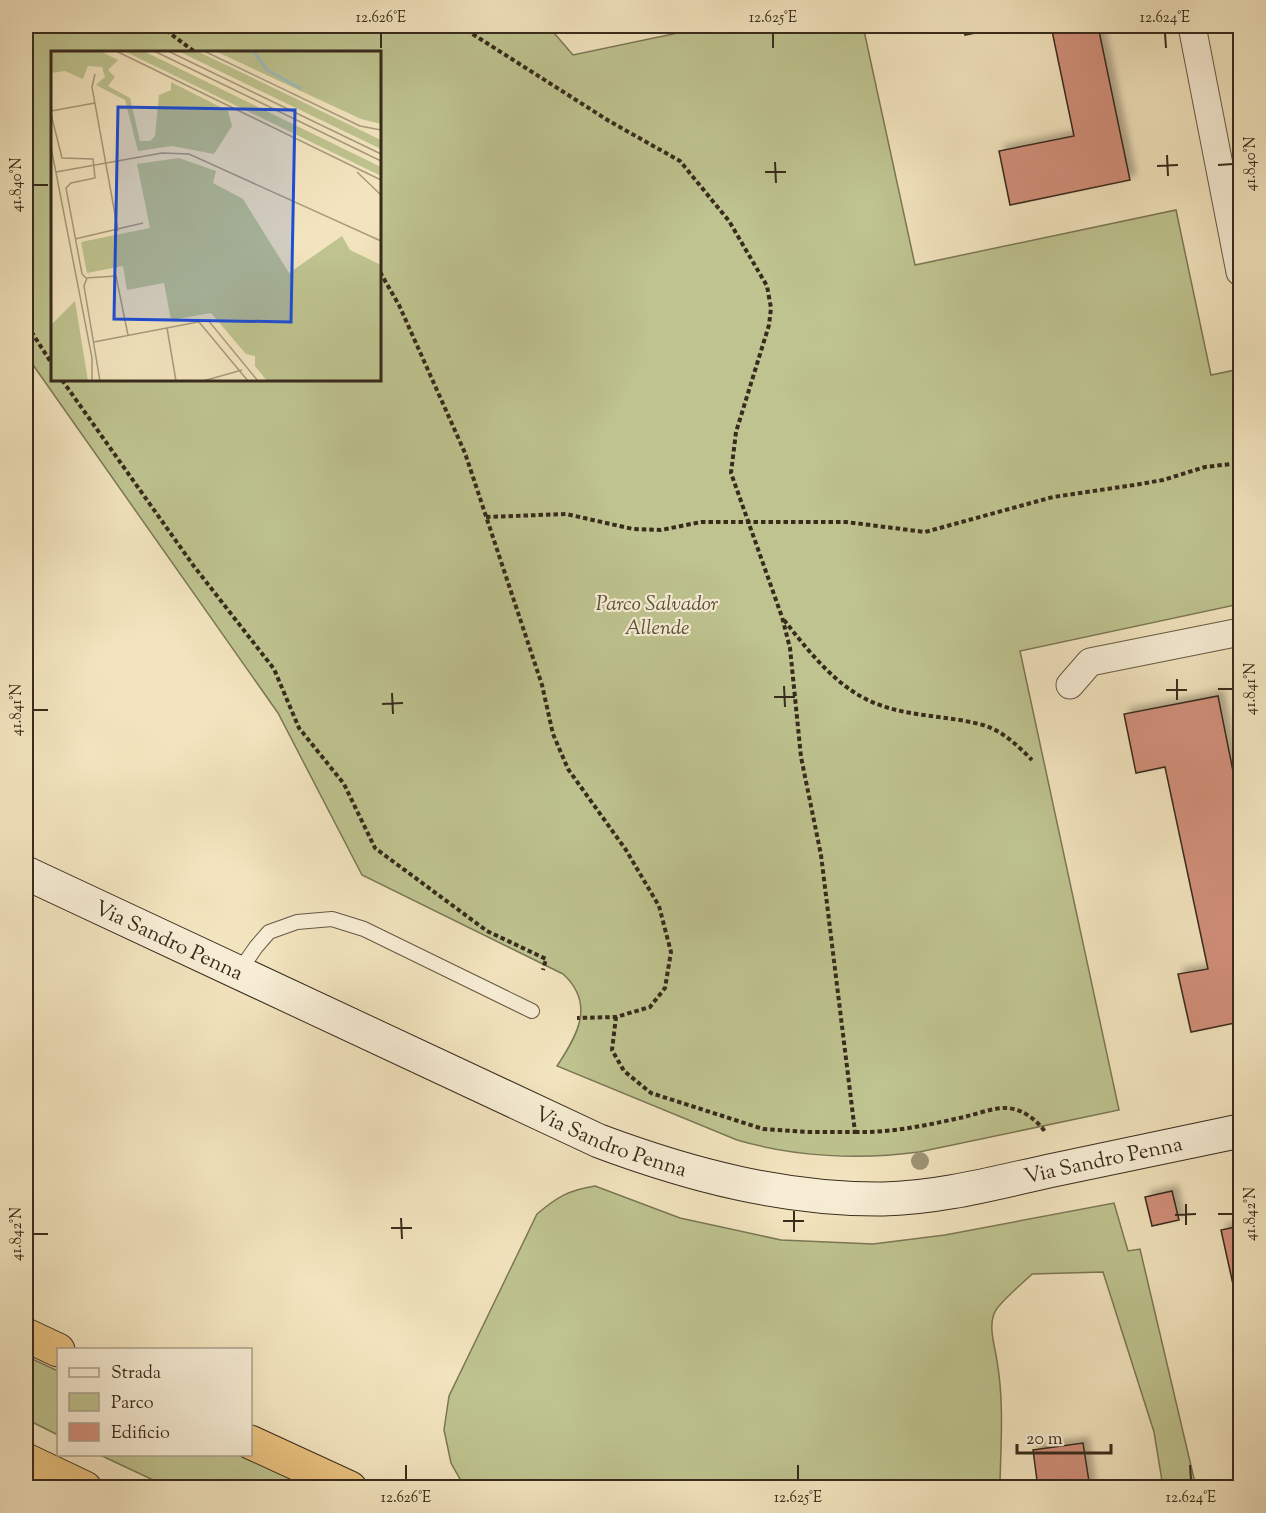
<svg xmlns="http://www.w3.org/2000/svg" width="1266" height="1513" font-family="'Sorts Mill Goudy',serif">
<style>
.green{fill:#bec38f;stroke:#7b7756;stroke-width:1.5;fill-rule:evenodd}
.building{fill:#d18f7a;stroke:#382b1c;stroke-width:1.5;filter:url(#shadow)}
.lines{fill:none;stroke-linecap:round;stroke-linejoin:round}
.lane-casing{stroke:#665944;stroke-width:16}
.street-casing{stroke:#665944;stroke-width:29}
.secondary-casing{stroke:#382b1c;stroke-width:35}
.highway-casing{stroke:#382b1c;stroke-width:35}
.path{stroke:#382b1c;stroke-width:4;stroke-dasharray:4.5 3;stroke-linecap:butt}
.lane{stroke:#f7edd5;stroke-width:14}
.street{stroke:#f7edd5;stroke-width:27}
.secondary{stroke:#f7edd5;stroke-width:33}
.highway{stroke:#e9c27f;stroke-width:33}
.tree{fill:#9e9375}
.ticks{fill:none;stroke:#382b1c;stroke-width:2}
.labels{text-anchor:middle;stroke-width:4.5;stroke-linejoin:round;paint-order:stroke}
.park-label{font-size:21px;font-style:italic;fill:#5a5139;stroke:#f7edd5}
.street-label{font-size:21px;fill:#382b1c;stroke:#f7edd5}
.inset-river{fill:none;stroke:#9ebcba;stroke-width:3}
.inset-road{fill:none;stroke:#a89a7d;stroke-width:1.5}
.view{fill:#1d4ed8;fill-opacity:0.15;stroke:#1d4ed8;stroke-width:3}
.inset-edge{fill:none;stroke:#382b1c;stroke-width:3}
.neatline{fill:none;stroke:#382b1c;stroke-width:2}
.ticks-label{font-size:15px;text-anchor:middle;fill:#382b1c}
</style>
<defs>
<filter id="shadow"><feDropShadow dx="5.5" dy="-5.5" stdDeviation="3" flood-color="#0004"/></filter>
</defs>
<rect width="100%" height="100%" fill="#f2e4be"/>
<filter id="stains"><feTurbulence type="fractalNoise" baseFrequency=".00333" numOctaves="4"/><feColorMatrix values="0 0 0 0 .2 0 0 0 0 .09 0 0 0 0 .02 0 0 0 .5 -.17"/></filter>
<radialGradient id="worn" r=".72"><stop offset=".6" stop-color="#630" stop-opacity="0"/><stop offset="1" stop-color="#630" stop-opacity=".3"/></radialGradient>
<g class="green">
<path d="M 26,26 L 548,26 L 573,55 L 711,26 L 863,26 L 915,265 L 1176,210 L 1211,375 L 1240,369 L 1240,604 L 1020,651 L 1119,1110 L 919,1152 C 860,1160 795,1157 737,1140 L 557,1066 C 577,1036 596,1004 563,974 L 362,875 L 278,713 L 26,355 ZM 52,52 L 380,52 L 380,380 L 52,380 Z"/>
<path d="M 595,1186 L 680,1218 L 781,1240 L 873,1244 L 945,1235 L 1114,1203 L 1128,1251 L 1140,1249 L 1196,1487 L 1163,1487 L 1154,1432 L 1103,1272 L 1032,1274 C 1023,1283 1002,1300 996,1310 C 987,1324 995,1346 997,1361 C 1004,1401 1001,1442 1000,1482 L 966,1488 L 468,1487 L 460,1479 L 451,1463 L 444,1430 L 449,1396 L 537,1214 C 557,1197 569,1190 595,1186 Z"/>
<polygon points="26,1356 58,1371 58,1435 26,1419"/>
<polygon points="100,1455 239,1455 310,1487 168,1487"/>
</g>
<g class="building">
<polygon points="963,26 1009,26 965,35"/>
<polygon points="1051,26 1098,26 1130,180 1010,205 999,151 1074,136"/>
<polygon points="1218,696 1240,806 1240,1022 1191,1032 1178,974 1208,969 1165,767 1136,773 1124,714"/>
<polygon points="1172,1191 1179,1220 1152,1226 1145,1197"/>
<polygon points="1240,1226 1240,1316 1221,1230"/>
<polygon points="1083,1443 1090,1488 1038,1488 1033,1450"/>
</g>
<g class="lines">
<defs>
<polyline id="lane" points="238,973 256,947 269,932 297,922 332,919 364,929 532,1011"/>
<g id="street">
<polyline points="1192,26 1240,272"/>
<polyline points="1070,685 1090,662 1240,632"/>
</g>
<g id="secondary">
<path id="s1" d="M 26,873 L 599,1141 C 690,1175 785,1200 883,1199 C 939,1198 994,1183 1049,1171 C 1113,1157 1177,1144 1240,1131"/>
</g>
<g id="highway">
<polyline points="26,1335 58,1350"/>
<polyline points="250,1442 350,1488"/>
<polyline points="26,1460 85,1488"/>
</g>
</defs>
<use href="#lane" class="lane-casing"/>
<use href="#street" class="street-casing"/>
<use href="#secondary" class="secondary-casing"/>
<use href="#highway" class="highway-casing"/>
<g class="path">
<polyline points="160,26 195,52"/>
<polyline points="460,26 609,121 680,161 729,221 767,286 771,308 769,325 736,432 731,473 782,617 790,648 801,757 821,855 855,1132 809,1132 763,1129 651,1093 624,1071 612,1050 616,1017"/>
<polyline points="380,272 399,305 465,453 542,685 553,734 568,769 626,850 659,906 671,952 665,988 650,1007 616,1017 577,1018"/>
<polyline points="26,329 29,328 52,364"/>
<polyline points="62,380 193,565 274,669 299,728 344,784 375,848 487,931 546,959 543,970"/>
<polyline points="486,517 566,514 633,529 661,530 701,522 846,522 925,532 1053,497 1134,485 1163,480 1205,467 1240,463"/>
<path d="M 784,620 C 806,648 831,680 862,697 C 900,718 943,714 983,725 C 1003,731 1018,746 1032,760"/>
<path d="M 855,1132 C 892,1133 928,1125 964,1117 C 977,1114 992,1108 1005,1108 C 1022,1108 1037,1120 1046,1133"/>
</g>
<use href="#lane" class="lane"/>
<use href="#street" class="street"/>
<use href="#secondary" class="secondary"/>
<use href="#highway" class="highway"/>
</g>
<circle class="tree" cx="920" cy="1161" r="9"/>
<path class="ticks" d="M 381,33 L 381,48M 773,33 L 773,48M 1165,33 L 1166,48M 1167,155 L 1168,176M 775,162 L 776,183M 1218,165 L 1233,164M 1157,166 L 1178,165M 765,172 L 786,172M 33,185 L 48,185M 1177,679 L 1177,700M 784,686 L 785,707M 1218,689 L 1233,689M 1166,690 L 1187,690M 392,693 L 393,714M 774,697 L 795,697M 382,704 L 403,703M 33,710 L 48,710M 1186,1204 L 1186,1225M 794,1211 L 794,1232M 1218,1214 L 1233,1214M 1175,1215 L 1196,1214M 401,1218 L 402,1239M 783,1221 L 804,1221M 391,1228 L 412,1228M 33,1234 L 48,1234M 406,1465 L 406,1480M 798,1465 L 798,1480M 1190,1465 L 1191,1480"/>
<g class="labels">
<g class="park-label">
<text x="657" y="610">Parco Salvador<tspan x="657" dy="24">Allende</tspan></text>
</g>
<g class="street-label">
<text dy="7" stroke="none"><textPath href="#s1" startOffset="158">Via Sandro Penna</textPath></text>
<text dy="7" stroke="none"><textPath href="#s1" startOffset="644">Via Sandro Penna</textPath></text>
<text dy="7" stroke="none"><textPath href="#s1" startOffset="1148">Via Sandro Penna</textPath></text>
</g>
</g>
<g transform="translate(51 51)">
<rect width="330" height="330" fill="#f2e4be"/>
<path d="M 0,0 L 49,0 L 67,9 L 57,19 L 64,26 L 57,35 L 79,47 L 89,90 L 99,90 L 104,85 L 108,44 L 120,39 L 120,31 L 177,60 L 181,75 L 163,103 L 121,95 L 87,100 L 74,49 L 45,34 L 54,26 L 51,16 L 37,15 L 32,28 L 14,20 L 0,22 ZM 73,0 L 92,0 L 117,12 L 330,116 L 330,125 ZM 127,0 L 146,0 L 330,89 L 330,98 ZM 164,0 L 330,0 L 330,73 L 310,68 ZM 128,107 L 165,120 L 162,132 L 192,148 L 238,222 L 291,185 L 299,199 L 330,214 L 330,330 L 216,330 L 204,315 L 204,305 L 195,303 L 160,262 L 120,269 L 113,232 L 76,239 L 72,215 L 36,222 L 30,191 L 99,177 L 86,113 ZM 24,250 L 37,330 L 0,330 L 0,274 Z" fill="#bec38f"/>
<path class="inset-river" d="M 202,0 L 216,19 L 251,38"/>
<path class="inset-road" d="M 65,0 L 330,129M 103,0 L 330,110M 117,0 L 330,103M 153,0 L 309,75 L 330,79M 44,23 L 41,36 L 67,180M 0,60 L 44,52M 0,63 L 11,107 L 42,108 L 44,127 L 20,132 L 15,137 L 31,223 L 35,227 L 65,225 L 77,284M 0,96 L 41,307 L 41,330M 5,121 L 111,102 L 138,103 L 330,190M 306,121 L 330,144M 24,188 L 92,172M 36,227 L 33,235 L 49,330M 148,271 L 197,330M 116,277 L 125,330M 43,291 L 157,269 L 207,330M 152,330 L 191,319"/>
<path class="view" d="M 67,56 L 244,59 L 240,271 L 63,268 Z"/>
<rect width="330" height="330" class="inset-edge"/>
</g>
<rect width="1266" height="1513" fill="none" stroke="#f2e4be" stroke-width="66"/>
<rect x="57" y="1348" width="195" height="108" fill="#f7edd5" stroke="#ab9f8b" stroke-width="1.5"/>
<rect x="69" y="1368" width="30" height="9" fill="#f7edd5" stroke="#ab9f8b" stroke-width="1.5"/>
<text x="111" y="1378" font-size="18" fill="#382b1c">Strada</text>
<rect x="69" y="1393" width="30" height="18" fill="#bec38f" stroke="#ab9f8b" stroke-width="1.5"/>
<text x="111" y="1408" font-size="18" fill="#382b1c">Parco</text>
<rect x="69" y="1423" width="30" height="18" fill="#d18f7a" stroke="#ab9f8b" stroke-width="1.5"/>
<text x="111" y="1438" font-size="18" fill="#382b1c">Edificio</text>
<path d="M1017 1444v9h94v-9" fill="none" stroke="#382b1c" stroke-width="3"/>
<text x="1026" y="1444" font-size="18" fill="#382b1c" stroke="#f7edd5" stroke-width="4.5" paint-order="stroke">20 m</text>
<rect x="33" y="33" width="1200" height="1447" class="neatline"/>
<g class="ticks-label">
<text x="381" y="22">12.626°E</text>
<text x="773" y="22">12.625°E</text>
<text x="1165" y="22">12.624°E</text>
<text transform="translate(1250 164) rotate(-90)" y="5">41.840°N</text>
<text transform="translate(16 185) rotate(-90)" y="5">41.840°N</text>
<text transform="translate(1250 689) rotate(-90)" y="5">41.841°N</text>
<text transform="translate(16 710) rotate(-90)" y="5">41.841°N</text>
<text transform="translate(1250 1214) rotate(-90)" y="5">41.842°N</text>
<text transform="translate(16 1234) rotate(-90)" y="5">41.842°N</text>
<text x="406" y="1502">12.626°E</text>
<text x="798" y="1502">12.625°E</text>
<text x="1191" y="1502">12.624°E</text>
</g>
<rect width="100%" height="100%" filter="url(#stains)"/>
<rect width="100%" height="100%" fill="url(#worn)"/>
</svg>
